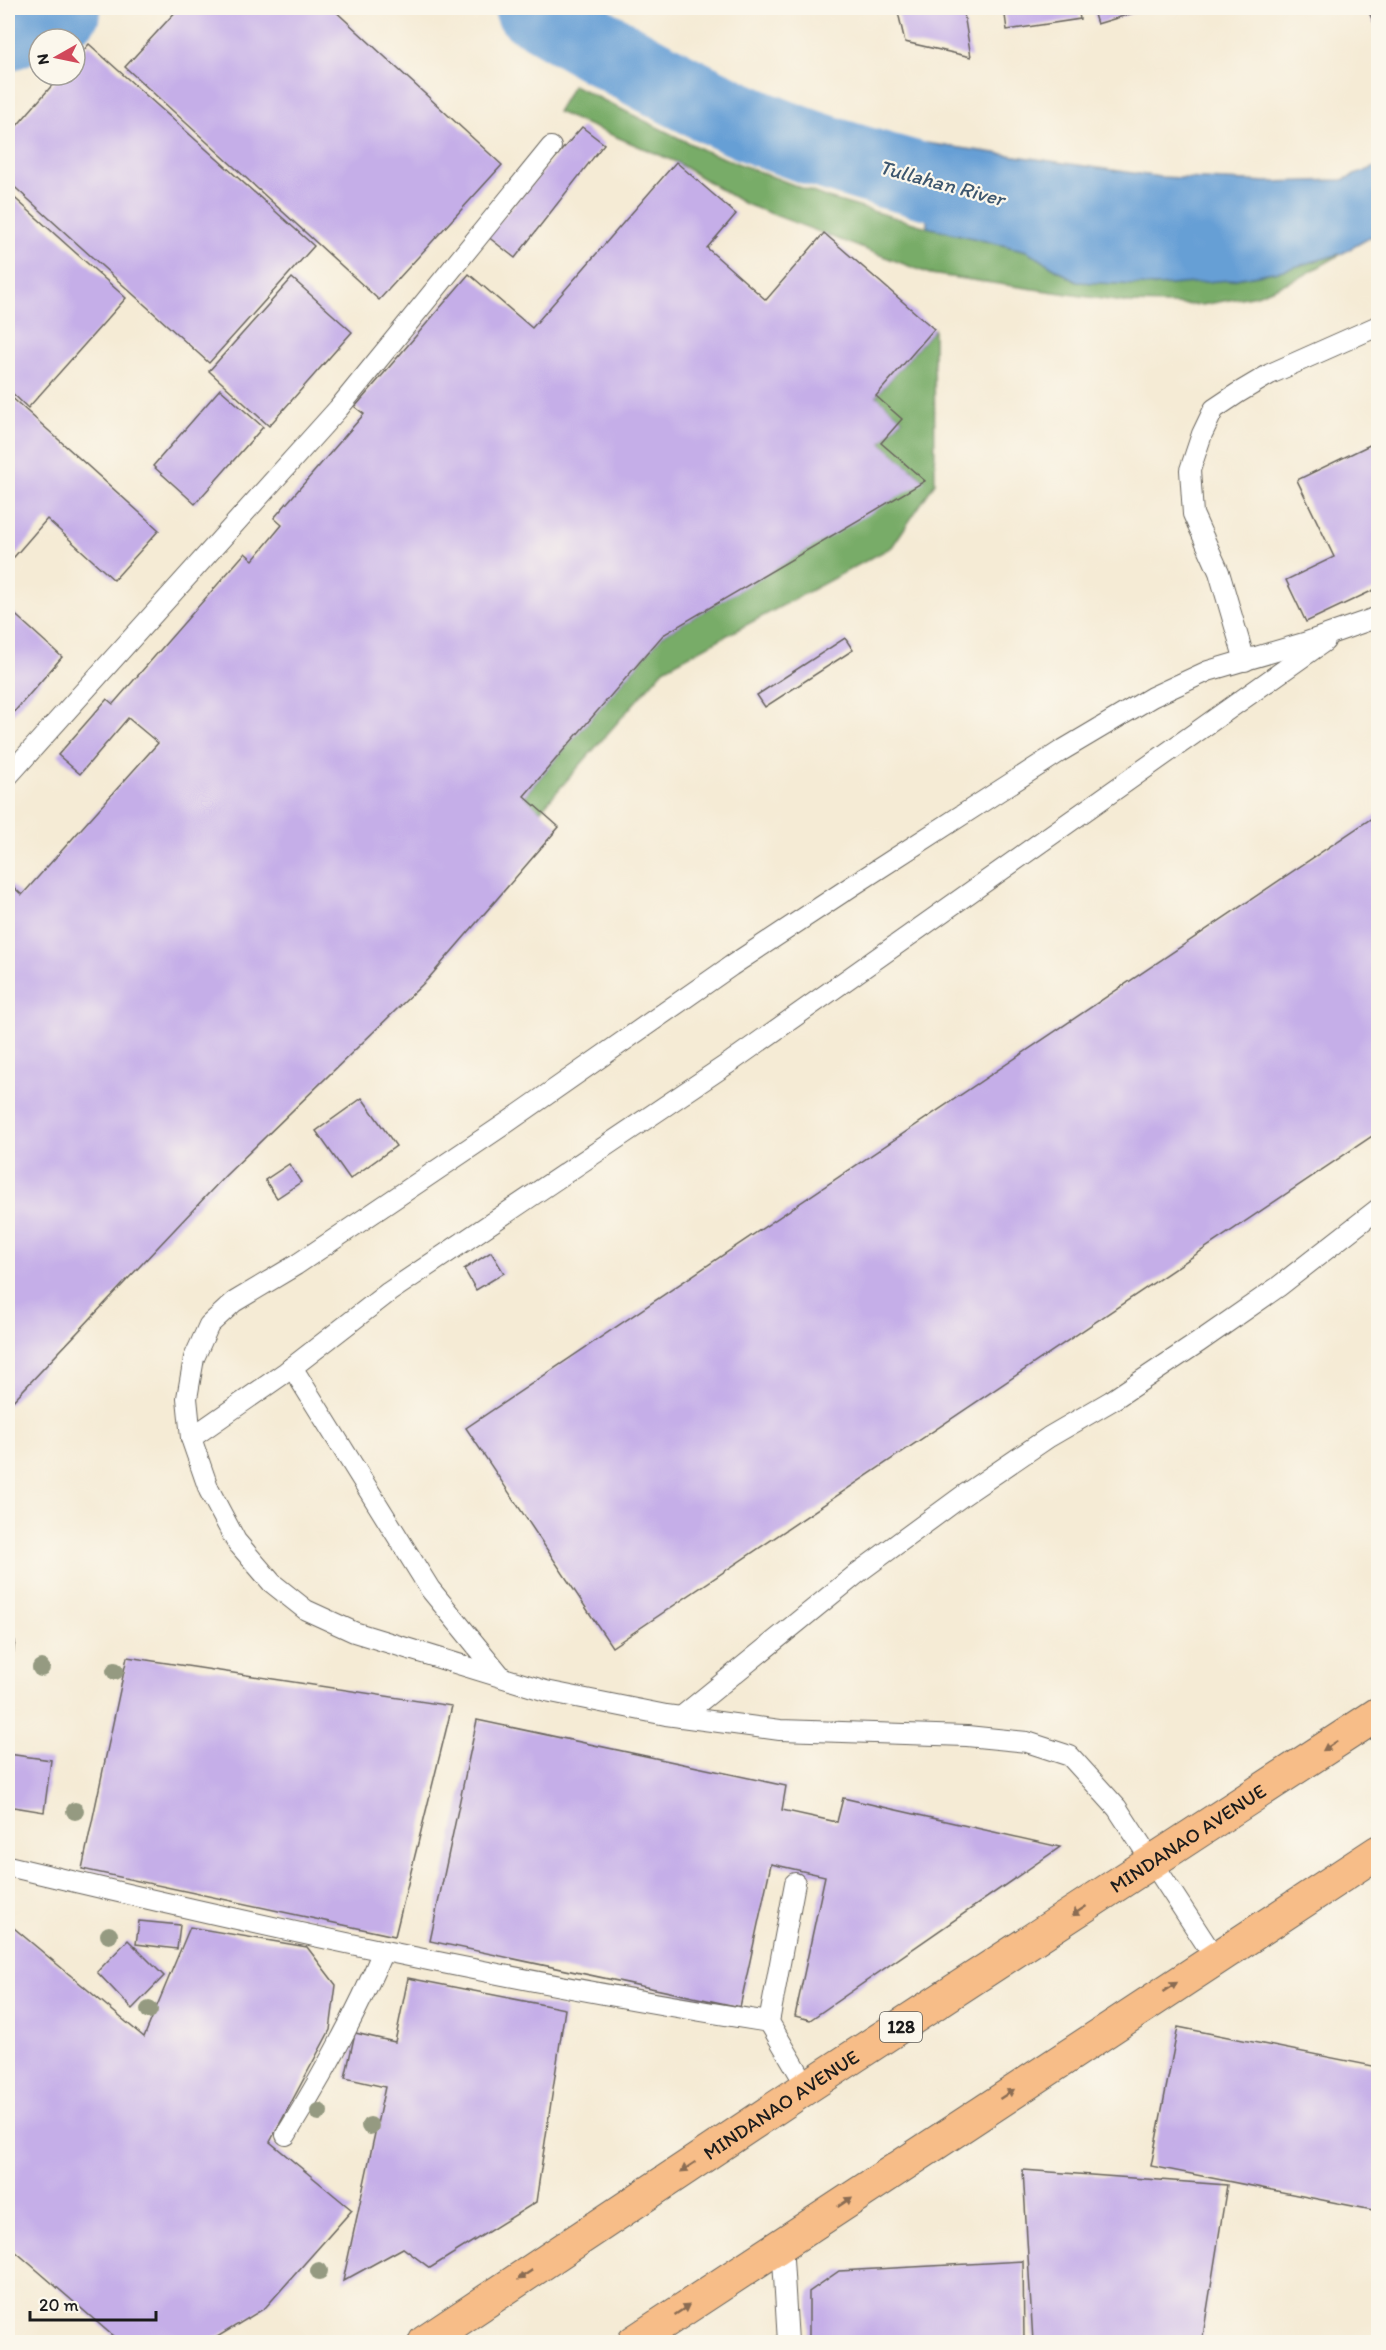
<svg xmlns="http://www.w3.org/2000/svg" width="1386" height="2350" font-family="Itim,sans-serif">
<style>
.forest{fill:#78ac68;stroke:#4a6442;stroke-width:1.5}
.water{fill:#669fd5;stroke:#415e78;stroke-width:1.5}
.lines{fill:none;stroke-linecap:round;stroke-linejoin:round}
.river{stroke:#669fd5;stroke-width:75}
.building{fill:#c5aee8}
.lane-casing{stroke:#68645d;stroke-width:22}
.primary-casing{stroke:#68645d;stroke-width:35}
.lane{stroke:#fff;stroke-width:20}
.primary{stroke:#f7bd88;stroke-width:33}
.tree{fill:#959a81}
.oneway{fill:#8a6c52}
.labels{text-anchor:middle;stroke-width:4.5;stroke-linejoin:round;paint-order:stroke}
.shield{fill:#fbf7ec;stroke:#5f5e5a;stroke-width:1.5}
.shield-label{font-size:18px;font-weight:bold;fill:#1c1c1c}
.street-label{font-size:20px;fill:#1c1c1c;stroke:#fbf7ec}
.water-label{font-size:21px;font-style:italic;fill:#3d576f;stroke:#fbf7ec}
</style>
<rect width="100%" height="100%" fill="#fbf7ec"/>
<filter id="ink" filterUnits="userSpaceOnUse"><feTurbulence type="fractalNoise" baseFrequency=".0167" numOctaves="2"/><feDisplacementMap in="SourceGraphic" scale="12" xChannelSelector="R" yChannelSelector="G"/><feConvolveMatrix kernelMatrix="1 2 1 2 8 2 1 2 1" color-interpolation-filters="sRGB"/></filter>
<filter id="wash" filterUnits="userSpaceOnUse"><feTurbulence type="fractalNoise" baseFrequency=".008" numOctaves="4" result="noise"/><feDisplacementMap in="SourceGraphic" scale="24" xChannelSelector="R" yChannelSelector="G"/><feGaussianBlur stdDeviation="1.35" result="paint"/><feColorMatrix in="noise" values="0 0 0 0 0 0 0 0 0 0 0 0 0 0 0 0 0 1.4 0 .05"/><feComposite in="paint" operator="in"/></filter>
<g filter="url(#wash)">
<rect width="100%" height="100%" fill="#f5ebd5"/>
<g class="forest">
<polygon points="573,85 703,150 828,198 927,227 1027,251 1077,282 1230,280 1284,270 1343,253 1301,277 1257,295 1202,305 1130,303 930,274 743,203 676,162 557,112"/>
<polygon points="934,329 935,483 892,547 664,669 540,811 524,796 663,635 924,480 881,443 902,419 876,396"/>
</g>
<polygon class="water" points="926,143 1160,177 1269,182 1342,180 1378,166 1378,233 1343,253 1284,270 1230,280 1158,286 1077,282 1027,251 927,227"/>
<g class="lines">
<g class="river">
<path d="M 532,8 C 605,50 679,94 757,127 C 843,163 937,184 1027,208"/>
<polyline points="8,33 64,8"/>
</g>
</g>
<g id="blocks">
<g class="building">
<polygon points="179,8 332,8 502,165 379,300 125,67"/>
<polygon points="897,8 963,8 971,57 905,42"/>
<polygon points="1004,8 1078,8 1080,19 1007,30"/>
<polygon points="1092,8 1150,8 1097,24"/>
<polygon points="1367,8 1378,8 1378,32"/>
<polygon points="89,44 314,246 209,363 8,181 8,136 61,75 75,75 75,60"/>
<polygon points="582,127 604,144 515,258 487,236"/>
<polygon points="676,162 736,214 707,248 766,300 824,233 934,329 876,396 902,419 881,443 925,481 663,635 524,796 559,827 428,979 225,1176 8,1406 8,882 22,895 158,743 128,718 80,774 58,755 107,699 113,704 245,553 253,560 282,525 274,518 364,414 355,407 469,274 532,328"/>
<polygon points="8,192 126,298 28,408 8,389"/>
<polygon points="292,278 352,332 269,426 209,371"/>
<polygon points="220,389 263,427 195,504 153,466"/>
<polygon points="8,394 159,530 114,580 47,519 8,564"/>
<polygon points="1378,441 1378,588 1306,622 1286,580 1334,557 1297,480"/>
<polygon points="8,608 62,657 8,719"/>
<polygon points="845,638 853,650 765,707 757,695"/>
<polygon points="1378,814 1378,1132 612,1647 466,1428"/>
<polygon points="362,1098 396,1146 350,1179 316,1131"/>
<polygon points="289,1164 301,1182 277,1198 265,1180"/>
<polygon points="491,1252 504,1273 476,1290 464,1269"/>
<polygon points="8,1640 15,1641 9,1684 8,1684"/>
<polygon points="127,1657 452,1706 395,1936 82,1869"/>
<polygon points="477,1720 786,1786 782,1810 837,1822 843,1798 1060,1847 810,2020 795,2016 825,1876 771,1864 740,2007 430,1941"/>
<polygon points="8,1754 51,1760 44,1812 8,1806"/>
<polygon points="139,1921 180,1925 177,1949 136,1944"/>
<polygon points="8,1923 144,2037 190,1927 307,1947 336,1985 330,2030 270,2142 352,2210 265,2308 209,2342 120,2342 8,2245"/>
<polygon points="128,1940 164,1976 132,2009 97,1972"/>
<polygon points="408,1978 565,2009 536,2202 430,2268 403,2248 343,2281 385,2087 345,2078 355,2033 395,2042"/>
<polygon points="1178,2027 1378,2067 1378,2211 1151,2166"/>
<polygon points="1023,2170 1227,2185 1202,2342 1033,2342"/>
<polygon points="1023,2261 1024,2342 809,2342 809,2292 839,2271"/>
</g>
</g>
</g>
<g filter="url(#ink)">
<use href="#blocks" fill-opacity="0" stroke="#68645d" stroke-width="1.5"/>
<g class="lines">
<defs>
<g id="lane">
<polyline points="1245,661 1219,572 1193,514 1190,470 1202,434 1214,409 1238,393 1270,374 1378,326"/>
<polyline points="8,776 338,409 551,147"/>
<polyline points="292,1367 430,1589 501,1676"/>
<polyline points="191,1438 286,1372 389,1292 732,1061 1325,641"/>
<polyline points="681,1717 859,1572 961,1497 1049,1437 1111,1401 1199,1342 1278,1287 1378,1209"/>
<path d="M 8,1866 C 260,1926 513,1982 769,2022"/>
<polyline points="795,1883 769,2022 807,2087"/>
<polyline points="1215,1958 1117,1808 1070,1756 1027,1742 967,1736 780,1730 666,1715 546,1691 354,1632 306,1610 272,1583 236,1541 209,1490 191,1438 187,1398 194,1358 209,1325 234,1302 296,1265 505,1124 731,966 852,886 1061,751 1152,697 1208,671 1307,642 1378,617"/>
<path d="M 286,2135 C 323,2075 356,2016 383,1951"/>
<polyline points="782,2243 788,2342"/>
</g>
<g id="primary">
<path id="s1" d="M 425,2342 L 807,2087 L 1378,1714"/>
<polyline points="634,2342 1378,1852"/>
</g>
</defs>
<use href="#lane" class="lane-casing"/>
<use href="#primary" class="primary-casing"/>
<use href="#lane" class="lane"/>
<use href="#primary" class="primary"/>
</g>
<g class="tree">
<circle cx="41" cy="1668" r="9"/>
<circle cx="115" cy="1671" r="9"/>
<circle cx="75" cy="1811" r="9"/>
<circle cx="109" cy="1935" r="9"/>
<circle cx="149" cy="2010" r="9"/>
<circle cx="319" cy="2112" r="9"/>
<circle cx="370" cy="2126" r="9"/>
<circle cx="319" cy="2271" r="9"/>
</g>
<defs><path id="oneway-solid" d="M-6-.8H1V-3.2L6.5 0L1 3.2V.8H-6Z" transform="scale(1.5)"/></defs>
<g class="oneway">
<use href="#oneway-solid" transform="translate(1330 1746) rotate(147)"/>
<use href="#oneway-solid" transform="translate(1079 1911) rotate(147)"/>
<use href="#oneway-solid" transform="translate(1170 1987) rotate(-33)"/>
<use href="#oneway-solid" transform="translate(1007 2094) rotate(-33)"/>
<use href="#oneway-solid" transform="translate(688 2167) rotate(146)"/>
<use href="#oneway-solid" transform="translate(845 2202) rotate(-34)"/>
<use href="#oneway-solid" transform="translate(525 2275) rotate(146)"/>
<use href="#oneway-solid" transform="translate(682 2310) rotate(-34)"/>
</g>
</g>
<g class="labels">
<rect class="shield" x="880" y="2012" width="42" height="30" rx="4.5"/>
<g class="shield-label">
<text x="901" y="2033">128</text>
</g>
<g class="street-label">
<text dy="7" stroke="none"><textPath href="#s1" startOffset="914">MINDANAO AVENUE</textPath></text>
<text dy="7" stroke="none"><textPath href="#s1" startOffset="428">MINDANAO AVENUE</textPath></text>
</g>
<g class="water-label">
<text transform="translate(942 183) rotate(15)" y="7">Tullahan River</text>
</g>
</g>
<rect width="1386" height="2350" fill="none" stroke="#fbf7ec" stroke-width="30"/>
<g transform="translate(57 57) rotate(261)"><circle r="28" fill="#fbf7ec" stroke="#a29f99" stroke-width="1.5"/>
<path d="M0-4.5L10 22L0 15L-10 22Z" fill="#d1495b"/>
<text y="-9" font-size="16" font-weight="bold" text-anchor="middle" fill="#1c1c1c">N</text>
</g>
<path d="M30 2311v9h126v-9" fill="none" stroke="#1c1c1c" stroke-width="3"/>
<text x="39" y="2311" font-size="18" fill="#1c1c1c" stroke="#fbf7ec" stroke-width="4.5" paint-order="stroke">20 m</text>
</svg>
